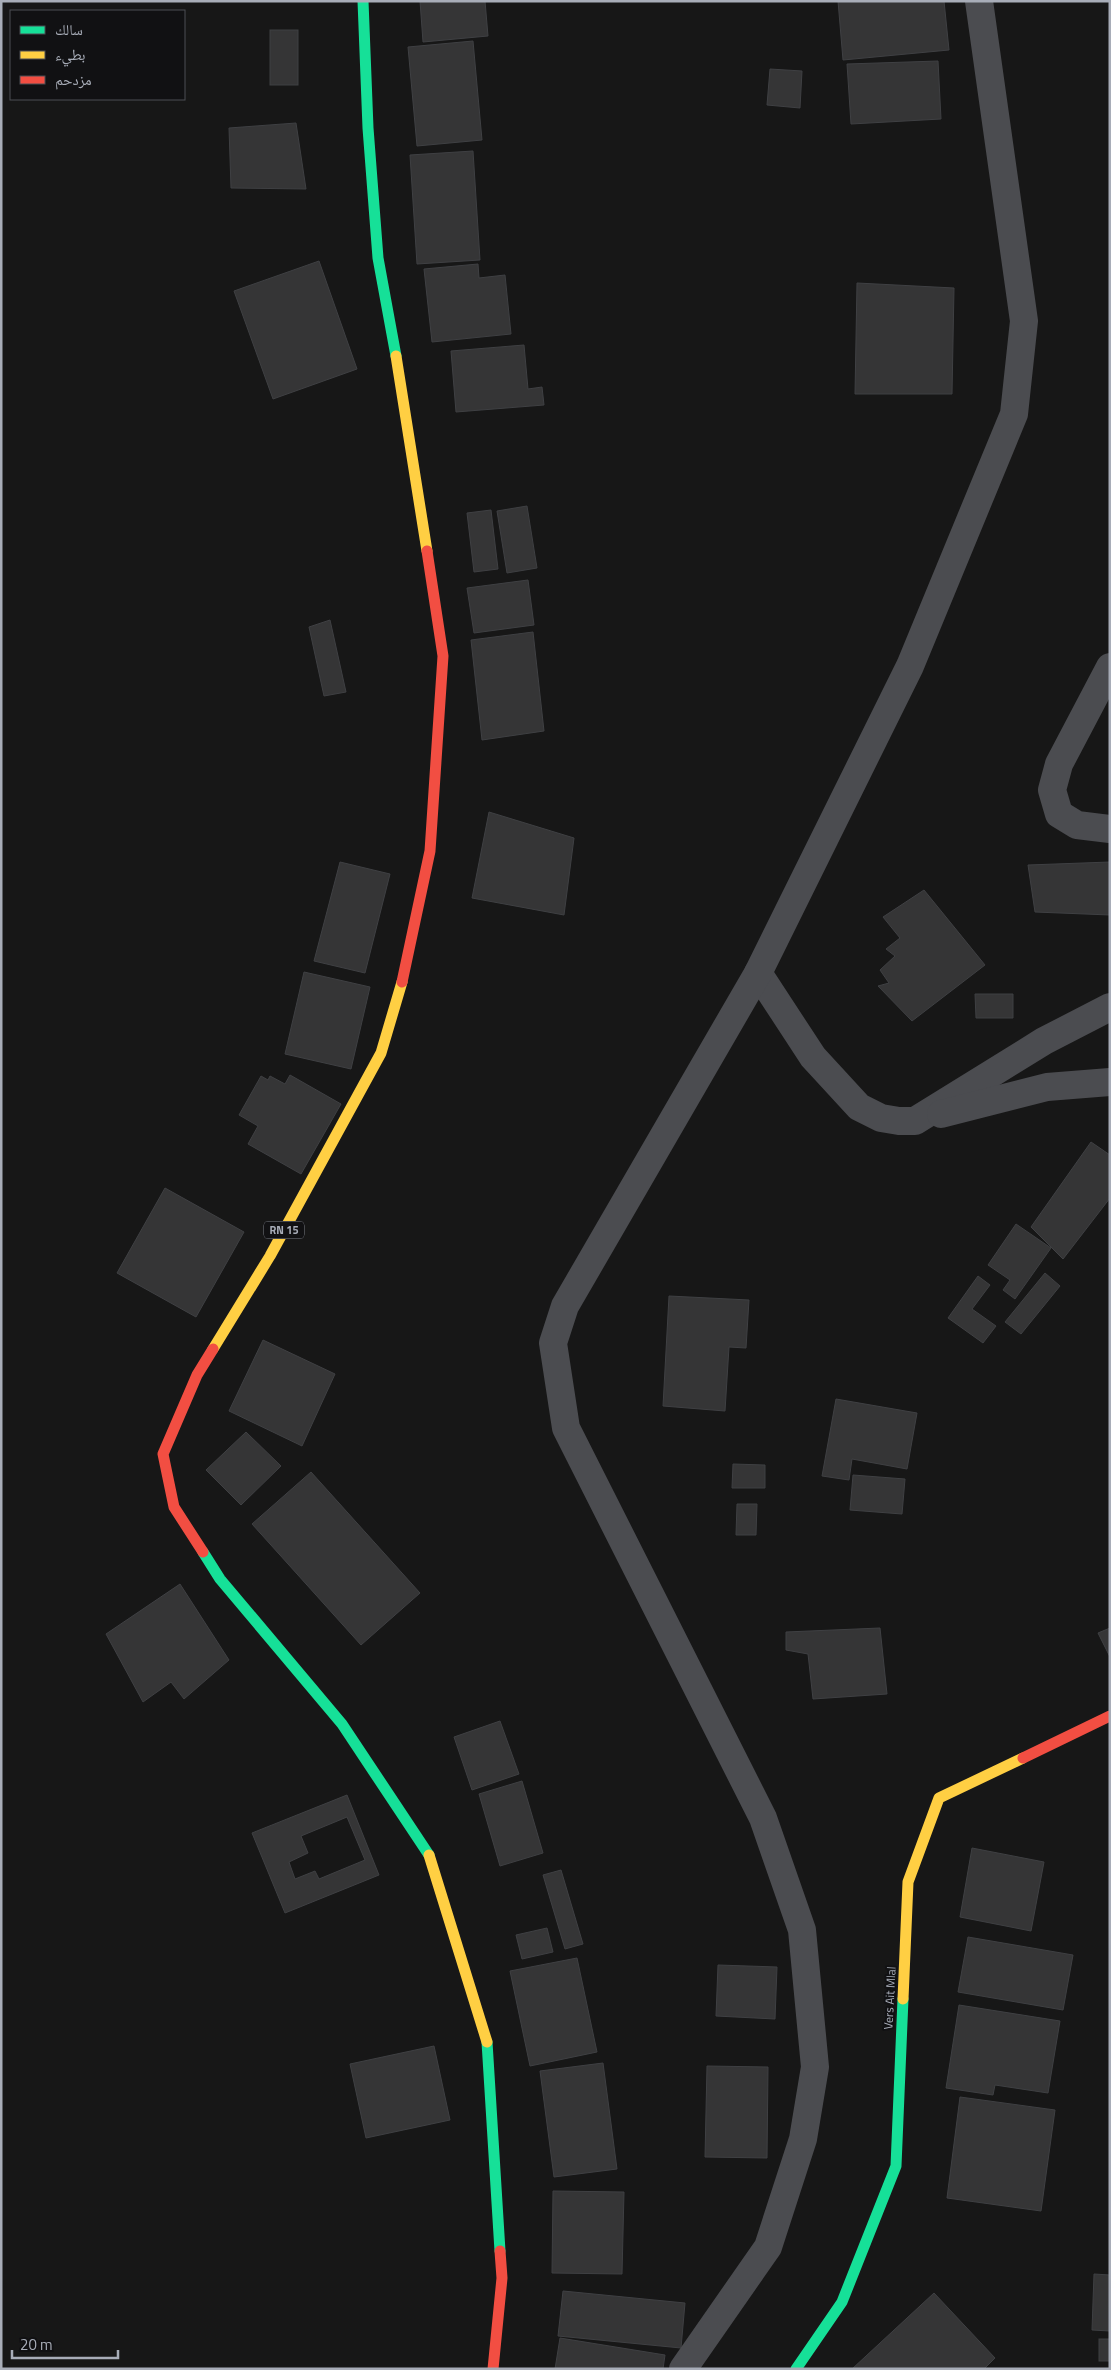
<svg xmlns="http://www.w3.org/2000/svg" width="1111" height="2370" font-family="'Titillium Web','Noto Naskh Arabic',sans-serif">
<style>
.building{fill:#353536;stroke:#3f4043;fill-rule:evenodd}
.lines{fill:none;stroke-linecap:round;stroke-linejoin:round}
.street{stroke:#4b4c50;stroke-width:28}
.fast{stroke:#16e098;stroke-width:11}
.slow{stroke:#ffcf43;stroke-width:11}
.jam{stroke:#f24e42;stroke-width:11}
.labels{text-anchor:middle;stroke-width:4;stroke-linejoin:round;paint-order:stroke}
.shield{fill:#111113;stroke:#7b7e86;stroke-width:1}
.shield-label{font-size:11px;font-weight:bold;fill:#a8adb8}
.street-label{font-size:12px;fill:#a8adb8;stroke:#111113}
</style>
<rect width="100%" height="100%" fill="#171717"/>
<g class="building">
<polygon points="420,1 485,1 488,36 423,42"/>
<polygon points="838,1 944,1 949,50 843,60"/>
<rect x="270" y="30" width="28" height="55"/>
<polygon points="473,41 482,140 417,146 408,47"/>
<polygon points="938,61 941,119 851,124 847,64"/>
<polygon points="770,69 802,71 800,108 767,105"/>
<polygon points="296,123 306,189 231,188 229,128"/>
<polygon points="473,151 480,260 417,264 410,155"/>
<polygon points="319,261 357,369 273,399 234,291"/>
<polygon points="478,264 479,278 505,275 511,334 432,342 424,269"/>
<polygon points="857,283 954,288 952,394 855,394"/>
<polygon points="524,345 528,389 542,387 544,405 456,412 451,351"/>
<polygon points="527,506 537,568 507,573 497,511"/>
<polygon points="491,510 498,569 474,572 467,513"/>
<polygon points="528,580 534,625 474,633 467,588"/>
<polygon points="330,620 346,692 324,696 309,627"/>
<polygon points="533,632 544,731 482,740 471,640"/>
<polygon points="489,812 574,838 564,915 472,898"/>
<polygon points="340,862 390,874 365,973 314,961"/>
<polygon points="1110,862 1110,915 1035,912 1028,865"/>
<polygon points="924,890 985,965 912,1021 878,986 889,983 880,970 895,956 886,949 900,938 883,917"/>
<polygon points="304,972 370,987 351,1069 285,1054"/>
<polygon points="975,994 1013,994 1013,1018 976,1018"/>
<polygon points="290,1075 341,1104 301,1174 248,1144 258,1126 239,1115 261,1076 268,1080 270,1076 285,1084"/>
<polygon points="1091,1142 1110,1155 1110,1198 1063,1259 1031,1227"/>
<polygon points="165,1188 244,1232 196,1317 117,1273"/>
<polygon points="1016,1224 1051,1248 1015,1299 1003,1290 1010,1280 988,1265"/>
<polygon points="1045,1273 1060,1286 1021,1334 1005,1322"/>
<polygon points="978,1276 990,1285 972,1309 996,1326 983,1343 948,1318"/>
<polygon points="669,1296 749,1300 746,1348 729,1347 725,1411 663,1406"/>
<polygon points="263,1340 335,1374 302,1446 229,1411"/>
<polygon points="836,1399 917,1413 907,1469 852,1459 849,1480 822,1476"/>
<polygon points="246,1432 281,1466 241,1505 206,1470"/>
<polygon points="733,1464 765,1465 765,1488 732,1488"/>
<polygon points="311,1472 420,1593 361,1645 252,1524"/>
<polygon points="853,1475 905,1479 902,1514 850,1510"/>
<polygon points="737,1504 757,1504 756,1535 736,1535"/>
<polygon points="180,1584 229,1660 184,1699 171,1682 143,1702 106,1634"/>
<polygon points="880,1628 887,1694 813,1699 808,1654 786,1650 786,1632"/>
<polygon points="1110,1628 1110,1657 1098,1633"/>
<polygon points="500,1721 519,1774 472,1790 454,1737"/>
<polygon points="522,1781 543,1853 500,1866 479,1794"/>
<path d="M 347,1795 L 379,1875 L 285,1913 L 252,1833 ZM 347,1817 L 365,1860 L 319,1879 L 315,1871 L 295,1879 L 289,1862 L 308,1853 L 301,1836 Z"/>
<polygon points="972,1848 1044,1862 1031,1931 960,1917"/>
<polygon points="561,1870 583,1944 565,1949 543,1875"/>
<polygon points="547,1928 553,1952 522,1959 516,1935"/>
<polygon points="968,1937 1073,1955 1063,2010 958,1992"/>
<polygon points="577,1958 597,2052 530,2066 510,1971"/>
<polygon points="718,1965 777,1967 775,2019 716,2016"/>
<polygon points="959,2005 1060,2021 1048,2093 995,2085 993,2095 946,2088"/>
<polygon points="434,2046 450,2120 366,2138 350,2064"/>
<polygon points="603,2063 617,2169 554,2177 540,2071"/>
<polygon points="707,2066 768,2067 767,2158 705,2157"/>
<polygon points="960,2097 1055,2110 1041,2211 947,2198"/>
<polygon points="553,2191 624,2192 622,2274 552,2273"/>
<polygon points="1094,2274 1110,2275 1110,2331 1092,2330"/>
<polygon points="563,2291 685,2303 681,2348 558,2336"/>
<polygon points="934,2293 995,2358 984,2369 852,2369"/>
<polygon points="560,2338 665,2355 663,2369 555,2369"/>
<rect x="1099" y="2339" width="11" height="22"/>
</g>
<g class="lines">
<g class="street">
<polyline points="1110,667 1059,764 1052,790 1059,814 1077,825 1110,829"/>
<polyline points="758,973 813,1057 859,1107 881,1118 899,1121 915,1121 1044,1041 1110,1007"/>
<polyline points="941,1114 1047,1087 1110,1082"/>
<polyline points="683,2369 768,2247 803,2139 815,2067 802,1930 763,1818 566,1428 553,1343 565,1306 758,973 910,666 1014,414 1024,321 979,1"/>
</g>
<g class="fast">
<polyline points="363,1 368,128 378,258 396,356"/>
<polyline points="203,1552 220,1579 342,1724 429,1855"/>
<polyline points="487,2042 500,2251"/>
<polyline points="796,2369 842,2302 896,2166 903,1999"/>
</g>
<g class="slow">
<polyline points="396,356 427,551"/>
<polyline points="213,1349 270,1256 381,1053 402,982"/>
<polyline points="429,1855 487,2042"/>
<polyline points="903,1999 908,1882 939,1798 1023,1758"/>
</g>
<g class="jam">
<polyline points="402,982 430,851 443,656 427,551"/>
<polyline points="203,1552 174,1507 163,1454 197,1375 213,1349"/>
<polyline points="1023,1758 1110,1716"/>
<polyline points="493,2369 502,2278 500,2251"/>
</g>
</g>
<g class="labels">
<rect class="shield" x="264" y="1221.5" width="40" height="17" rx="4"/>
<g class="shield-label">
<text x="284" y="1234">RN 15</text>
</g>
<g class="street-label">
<text transform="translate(890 1998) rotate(-87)" y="4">Vers Ait Mlal</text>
</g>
</g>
<rect width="1111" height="2370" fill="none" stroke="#a8adb8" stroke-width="5"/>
<rect x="10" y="10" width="175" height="90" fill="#111113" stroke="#4d4f55"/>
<rect x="20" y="26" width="25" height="8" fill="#16e098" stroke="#4d4f55"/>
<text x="55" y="35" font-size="15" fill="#a8adb8">سالك</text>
<rect x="20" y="51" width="25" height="8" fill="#ffcf43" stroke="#4d4f55"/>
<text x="55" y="60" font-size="15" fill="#a8adb8">بطيء</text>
<rect x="20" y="76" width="25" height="8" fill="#f24e42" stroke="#4d4f55"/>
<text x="55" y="85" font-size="15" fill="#a8adb8">مزدحم</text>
<path d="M12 2350v8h106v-8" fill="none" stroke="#a8adb8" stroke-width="2.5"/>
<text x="20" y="2350" font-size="15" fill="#a8adb8" stroke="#111113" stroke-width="4" paint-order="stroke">20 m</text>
</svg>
